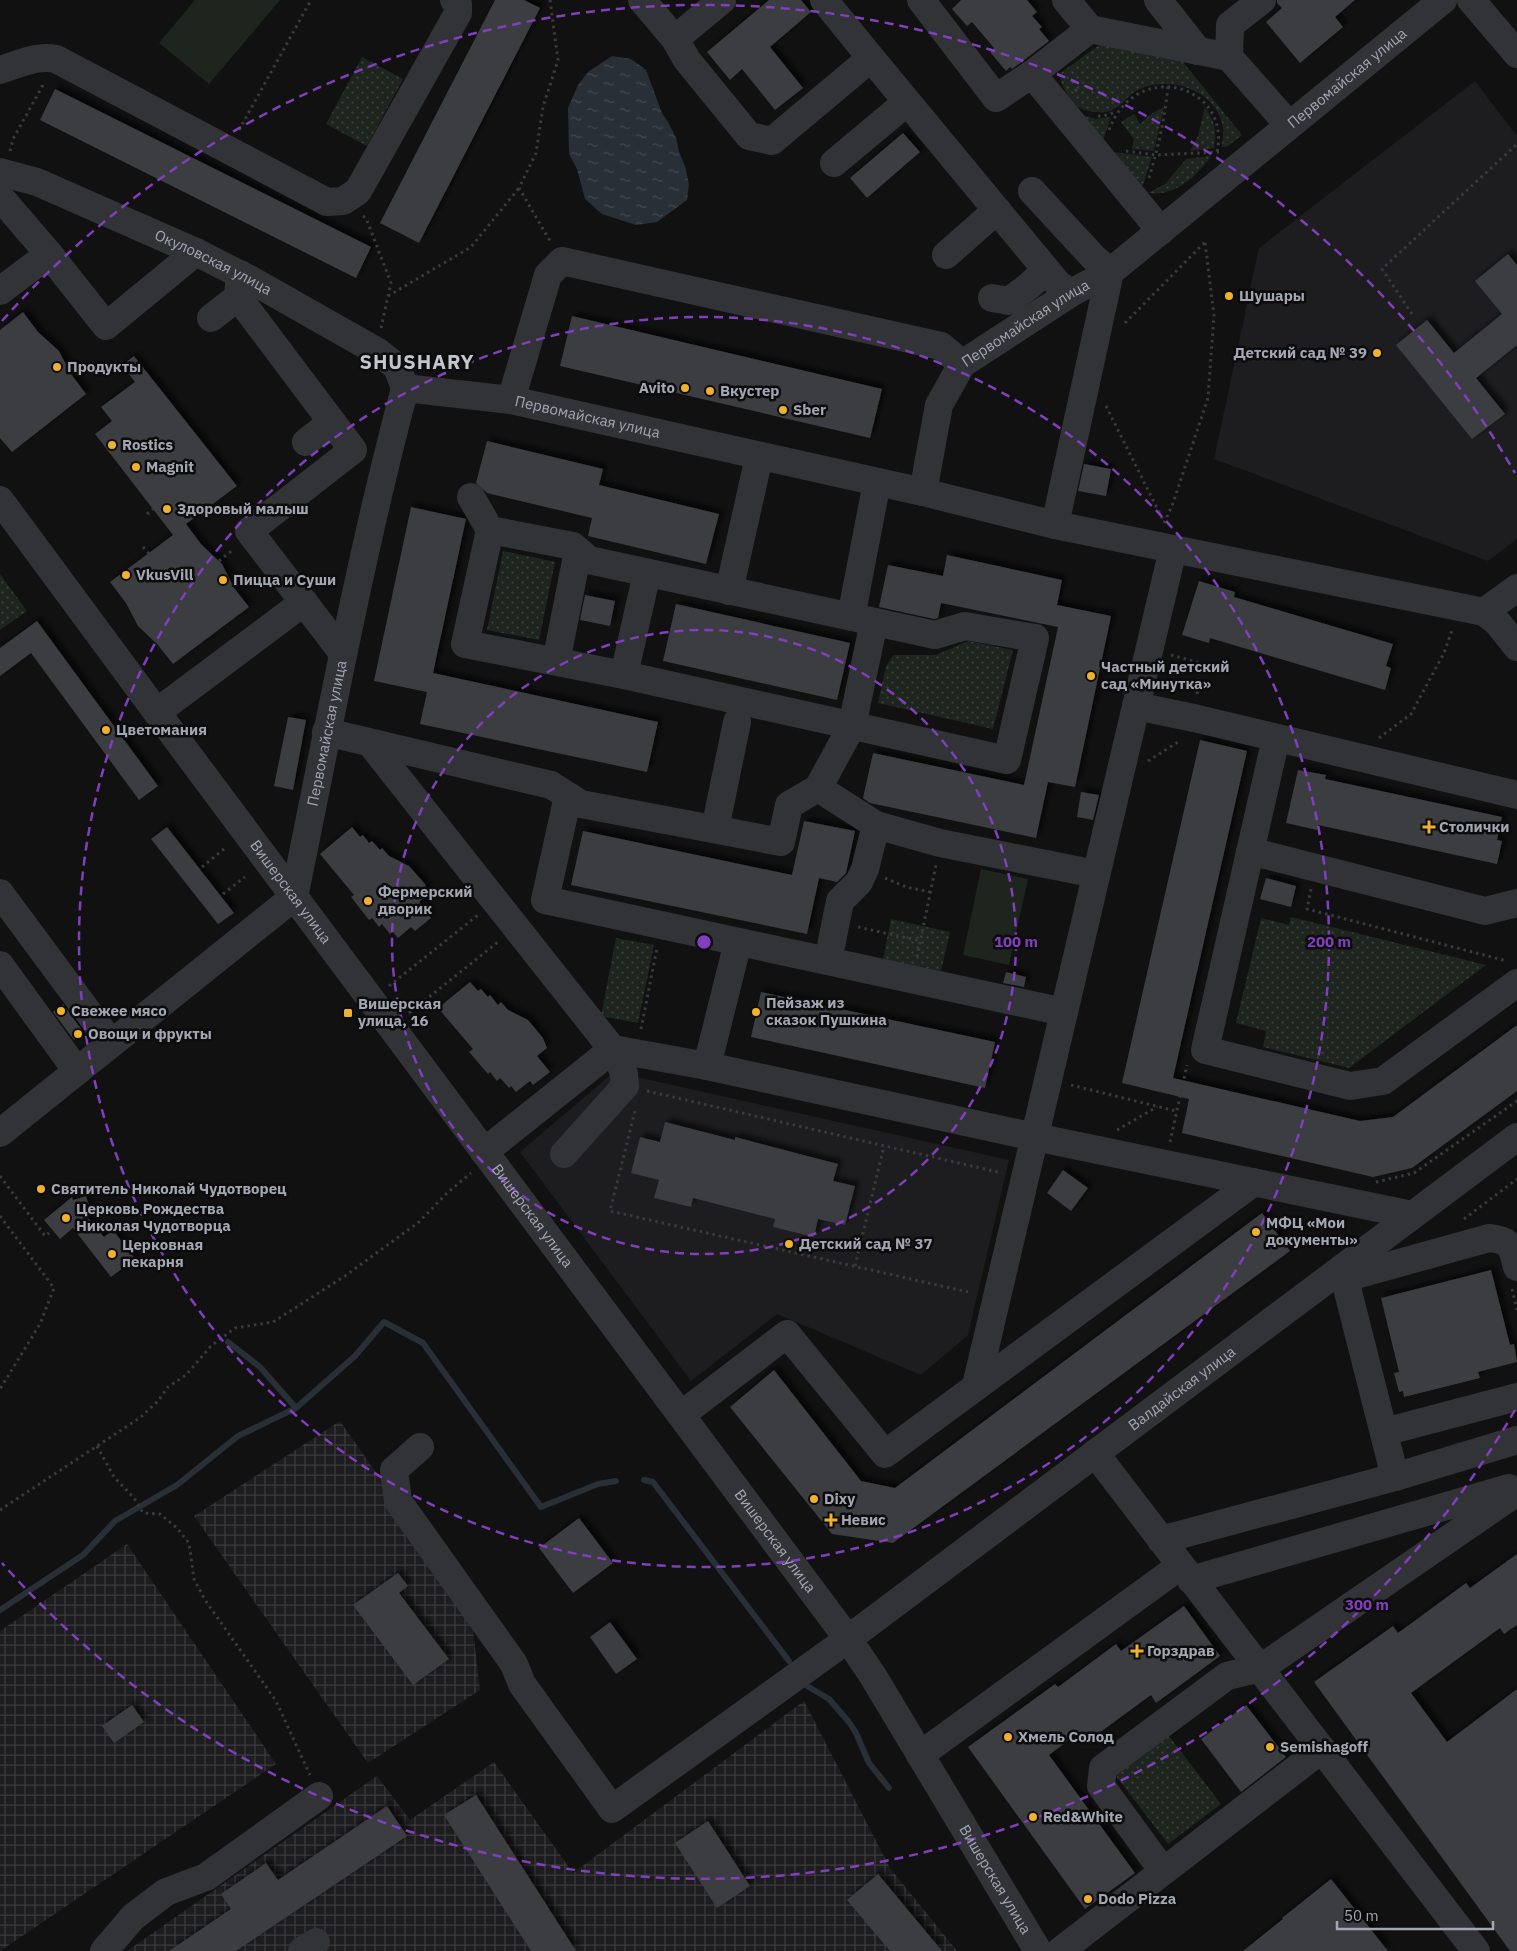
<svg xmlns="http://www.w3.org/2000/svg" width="1517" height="1951" font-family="'IBM Plex Sans',sans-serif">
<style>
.built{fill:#1d1d1f}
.industrial{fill:url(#industrial-grid)}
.grass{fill:url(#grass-dots)}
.pitch{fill:#1d251e}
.water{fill:url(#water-ripples)}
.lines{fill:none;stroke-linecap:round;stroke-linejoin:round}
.stream{stroke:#282f36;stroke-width:6}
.building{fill:#3b3c40;filter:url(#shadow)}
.path{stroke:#383a3e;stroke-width:3;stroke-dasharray:2.5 4;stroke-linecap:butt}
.minor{stroke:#323337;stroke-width:28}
.ring{fill:none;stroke:#813ebd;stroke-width:2.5;stroke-dasharray:9 6}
.poi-dot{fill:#f0b22c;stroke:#0c0c0d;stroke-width:2}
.labels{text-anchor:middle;stroke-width:5;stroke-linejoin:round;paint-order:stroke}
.street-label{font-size:15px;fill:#a2a7b3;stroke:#0c0c0d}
.poi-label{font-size:15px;font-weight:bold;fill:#a2a7b3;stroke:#0c0c0d;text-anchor:start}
.district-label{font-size:20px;font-weight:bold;letter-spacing:1px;fill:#c3c6cf;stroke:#0c0c0d}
.centre{fill:#813ebd;stroke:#0c0c0d;stroke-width:2.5}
.ring-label{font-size:15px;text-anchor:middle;font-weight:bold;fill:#813ebd;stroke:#0c0c0d;stroke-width:5;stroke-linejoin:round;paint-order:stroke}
</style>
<defs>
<pattern id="industrial-grid" width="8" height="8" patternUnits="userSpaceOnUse" patternTransform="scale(1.25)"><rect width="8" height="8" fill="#1d1d1f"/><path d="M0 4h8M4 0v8" fill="none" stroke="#3b3b3d"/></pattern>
<pattern id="grass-dots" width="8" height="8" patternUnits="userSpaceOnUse" patternTransform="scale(1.25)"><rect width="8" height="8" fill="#1d251e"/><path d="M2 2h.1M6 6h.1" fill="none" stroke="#3b423c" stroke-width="1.8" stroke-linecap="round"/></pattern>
<pattern id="water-ripples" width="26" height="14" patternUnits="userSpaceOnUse" patternTransform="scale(1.25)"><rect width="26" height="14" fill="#282f36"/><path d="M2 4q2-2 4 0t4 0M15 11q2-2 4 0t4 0" fill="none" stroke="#444a51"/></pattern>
<filter id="shadow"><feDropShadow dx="4.5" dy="-4.5" stdDeviation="2.5" flood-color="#0009"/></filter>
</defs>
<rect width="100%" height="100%" fill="#111112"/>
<g class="built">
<polygon points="1475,81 1517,136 1517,539 1488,561 1214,459 1259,248"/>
<polygon points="614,1072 1009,1160 968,1335 921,1375 777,1314 691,1381 520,1152"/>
</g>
<g class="industrial">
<polygon points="340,1421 470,1606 480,1690 368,1763 194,1516"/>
<polygon points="127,1544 276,1764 0,1951 0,1631"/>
<polygon points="804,1701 890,1868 957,1951 127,1951 377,1776 410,1820 494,1762 573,1873"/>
</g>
<g class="grass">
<path d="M 1102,43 L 1179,57 L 1242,135 L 1228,146 L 1222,147 C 1222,141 1224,134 1223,128 C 1218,92 1175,77 1145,87 C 1129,92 1127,101 1114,109 C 1106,115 1086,112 1078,107 C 1069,101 1061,84 1059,74 Z"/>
<polygon points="362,57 403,79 367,146 326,124"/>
<polygon points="1164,107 1154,151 1132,149 1134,139 1121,122 1134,114 1140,124 1151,114"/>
<path d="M 1205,107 C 1215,121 1217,132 1214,148 L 1190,151 L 1198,136 Z"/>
<polygon points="1085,116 1096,119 1111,117 1103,140"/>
<polygon points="1114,152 1152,157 1142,188"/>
<path d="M 1211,156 C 1197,176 1175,197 1148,193 L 1165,184 L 1186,159 Z"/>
<polygon points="503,551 555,562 539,640 487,630"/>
<polygon points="0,574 27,611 0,630"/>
<polygon points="968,641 1013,650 993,729 878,703 886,666 893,655 936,655"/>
<polygon points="1291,917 1486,965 1349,1068 1263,1047 1266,1031 1236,1023 1261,918 1289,925"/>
<polygon points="891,919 950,932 941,971 883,959"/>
<polygon points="616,938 654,945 638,1023 601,1016"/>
<polygon points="1169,1736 1221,1804 1168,1844 1116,1776"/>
</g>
<g class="pitch">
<polygon points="195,0 280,0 209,84 159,43"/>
<polygon points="981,869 1028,879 1009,965 963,955"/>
</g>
<polygon class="water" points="612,56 631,59 646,70 662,113 668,122 676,138 679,152 685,166 689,184 687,200 657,222 636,225 602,214 585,199 577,169 569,154 568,108 578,85 588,72"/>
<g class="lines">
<g class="stream">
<polyline points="228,1342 260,1367 296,1408"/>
<polyline points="644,1480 653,1482 789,1661"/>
<polyline points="0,1610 83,1555 115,1521 177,1485 238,1436 296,1408 355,1356 384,1322 423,1343 541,1507 598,1484 616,1481"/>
<polyline points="807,1686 829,1699 849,1722 856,1733 869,1763 889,1788"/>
</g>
</g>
<g class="building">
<polygon points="495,0 524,0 540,8 419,243 380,223"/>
<polygon points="769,0 801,0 811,12 770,47 803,88 775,110 742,69 730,80 707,52"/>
<polygon points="961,0 1027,0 1037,12 1032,16 1042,27 1039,29 1049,41 1023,61 1012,69 1010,67 1006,71 990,52 994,48 972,22 967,26 952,9"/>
<polygon points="1277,0 1355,0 1335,17 1343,27 1300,63 1266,22 1282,8 1277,3"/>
<polygon points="55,89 371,247 356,278 40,120"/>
<polygon points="903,133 920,152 867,198 850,178"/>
<polygon points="1508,254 1517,265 1517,345 1476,378 1505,414 1472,439 1396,345 1427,320 1454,353 1502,314 1475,281"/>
<polygon points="23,312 38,332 59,351 71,374 86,394 12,452 0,438 0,330"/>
<polygon points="572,316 882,389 870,438 560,366"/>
<polygon points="134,356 237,486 186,524 201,544 222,564 234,588 249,607 173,664 157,644 138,626 126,603 110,582 173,535 95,434 112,421 101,407 135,382 122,365"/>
<polygon points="487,441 603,469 599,485 719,514 706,564 588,536 592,518 487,493 476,483"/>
<polygon points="1084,464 1111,469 1106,496 1078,491"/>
<polygon points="411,507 466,519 433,673 658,722 647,772 420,724 427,692 374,681"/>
<polygon points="947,555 1062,580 1057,605 1111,616 1075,787 1048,782 1036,838 870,803 863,798 873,753 1024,785 1058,627 941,603 938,618 934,619 879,607 888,565 943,576"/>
<polygon points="1199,581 1235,592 1234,597 1393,644 1386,666 1391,668 1385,690 1210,638 1209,643 1182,635"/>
<polygon points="585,595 615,601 610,626 580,620"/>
<polygon points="676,604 850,643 837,700 663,661"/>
<polygon points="37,621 158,786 139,800 31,653 0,676 0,648"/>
<polygon points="288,717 306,720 293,790 274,786"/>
<polygon points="1200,740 1247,751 1173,1078 1360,1121 1393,1117 1517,1025 1517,1091 1412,1168 1373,1177 1182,1133 1189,1099 1122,1083"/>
<polygon points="1298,770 1326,775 1325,779 1502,817 1497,840 1502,841 1497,864 1318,825 1317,830 1286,823"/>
<polygon points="1081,792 1099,795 1093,820 1077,817"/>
<polygon points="804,821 855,831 846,873 837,882 819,878 807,934 571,885 583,831 792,875"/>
<polygon points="167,827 234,913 218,924 151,839"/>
<polygon points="352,827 360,837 363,835 369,843 372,841 380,850 382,848 389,856 409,866 425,884 428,894 419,902 431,918 415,931 411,927 398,938 393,932 390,934 382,924 379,927 372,918 369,920 351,897 354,895 320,854"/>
<polygon points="1266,878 1296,886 1291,907 1260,899"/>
<polygon points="1006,972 1026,977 1024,987 1003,983"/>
<polygon points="470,982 478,991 481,989 488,997 490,995 498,1005 501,1002 508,1010 528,1020 543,1038 547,1048 537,1056 550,1072 533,1085 530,1081 516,1092 511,1086 509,1088 500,1078 497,1081 490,1072 488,1074 469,1052 473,1049 438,1008"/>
<polygon points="761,992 995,1042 985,1088 751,1037"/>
<polygon points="63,1004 84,1033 74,1040 53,1012"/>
<polygon points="665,1122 735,1140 735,1137 838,1164 833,1181 855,1186 845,1225 818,1219 814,1237 773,1227 775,1219 693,1198 691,1207 654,1198 659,1180 631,1173 640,1137 660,1142"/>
<polygon points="1063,1170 1088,1188 1071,1211 1047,1193"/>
<polygon points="86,1196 89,1205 87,1217 104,1237 113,1230 135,1259 111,1277 73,1228 60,1239 44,1220 72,1197 73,1200"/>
<polygon points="1262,1213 1290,1251 893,1543 832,1534 730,1407 774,1370 861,1481 895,1488"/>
<polygon points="1491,1270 1510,1345 1514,1344 1517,1362 1478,1372 1480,1378 1404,1397 1403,1391 1399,1392 1394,1373 1399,1372 1381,1298"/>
<polygon points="579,1518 613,1563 573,1593 539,1548"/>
<polygon points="1517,1554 1517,1625 1504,1634 1500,1628 1411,1693 1447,1742 1517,1689 1517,1951 1510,1951 1314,1682 1393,1626 1398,1633 1466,1583 1470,1588"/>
<polygon points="398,1573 408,1586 399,1593 449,1659 413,1685 353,1605"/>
<polygon points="1184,1606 1220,1656 1156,1703 1151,1695 1084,1744 1077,1734 1049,1755 1135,1873 1085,1909 968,1747 1055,1684 1058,1687 1116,1644 1121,1651"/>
<polygon points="610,1622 637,1659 616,1674 590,1637"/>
<polygon points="132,1705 144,1722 114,1743 102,1726"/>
<polygon points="1246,1705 1286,1757 1241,1792 1201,1739"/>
<polygon points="476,1795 576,1951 531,1951 444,1815"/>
<polygon points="387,1806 407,1836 236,1951 169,1951 231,1909 221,1894 266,1863 278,1880"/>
<polygon points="708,1821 750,1886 717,1908 675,1843"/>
<polygon points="878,1874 942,1951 890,1951 847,1900"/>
<polygon points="1331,1879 1388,1951 1243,1951 1283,1919 1282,1918"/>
</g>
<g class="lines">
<g class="path">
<polyline points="550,0 558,60 543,107 536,153 519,188 550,241"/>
<polyline points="1075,91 1080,87"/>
<polyline points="1098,116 1103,116 1116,112"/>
<polyline points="239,130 311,0"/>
<path d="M 1109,130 C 1136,57 1232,85 1217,152"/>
<polyline points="10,151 13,139 44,83"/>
<polyline points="1126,151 1156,155 1219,152"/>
<path d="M 1149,178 C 1158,148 1165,118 1168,86"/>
<polyline points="363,216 366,218 391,283 381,328"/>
<polyline points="388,296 471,247 519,188"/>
<polyline points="1412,314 1382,269 1517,144"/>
<polyline points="1125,323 1205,242"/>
<polyline points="1106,406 1164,522"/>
<polyline points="147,514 153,509"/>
<polyline points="1164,523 1172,506 1208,398 1214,315 1205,242"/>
<polyline points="143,547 151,556"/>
<polyline points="219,561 234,549"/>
<polyline points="1171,655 1200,663 1197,695"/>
<polyline points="1379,738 1411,714 1444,653 1452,630"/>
<polyline points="1148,761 1181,740"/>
<polyline points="202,867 224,849"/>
<polyline points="885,878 906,887 930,892"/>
<polyline points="1311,889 1307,909 1507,961"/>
<polyline points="223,894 245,877"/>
<polyline points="858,927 921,941"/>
<polyline points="917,957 936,865"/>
<polyline points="389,986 478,915"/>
<polyline points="409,1013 498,942"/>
<polyline points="641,1029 657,948"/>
<polyline points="1071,1085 1176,1111"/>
<polyline points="647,1091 1002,1173"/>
<polyline points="635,1111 610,1211 968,1292"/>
<polyline points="1117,1130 1157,1107"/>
<polyline points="1170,1142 1187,1065"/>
<polyline points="0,1176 45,1236 49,1233"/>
<polyline points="1376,1182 1414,1173 1517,1101"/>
<polyline points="0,1216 54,1288 40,1324 0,1389"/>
<polyline points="1464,1219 1517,1179"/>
<polyline points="855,1266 884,1146"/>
<polyline points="1512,1289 1517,1310"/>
<polyline points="97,1446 114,1477 134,1498 143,1513 160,1514 177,1528 189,1543 194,1579 205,1600 276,1701 310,1775"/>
<polyline points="0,1510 141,1417 158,1401 168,1387 186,1375 211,1346 235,1328 273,1322 345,1276 419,1222 447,1193 471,1173"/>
</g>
<g class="minor">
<polyline points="642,0 675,39 687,60 749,136 772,141 871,58 824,0"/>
<polyline points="921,0 996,98 1032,74 1090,29"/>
<polyline points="1066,0 1090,29 1229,57"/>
<polyline points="1158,0 1198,51"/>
<polyline points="1262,0 1230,25 1229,57 1289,125"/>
<polyline points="1471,0 1517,54"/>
<polyline points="675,39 722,0"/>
<polyline points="871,58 1058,284 1071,293"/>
<path d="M 0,70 C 19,64 37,55 56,59 L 327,202 L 343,201 L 358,191 L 458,13 L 458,4 L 454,0"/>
<polyline points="1032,74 1161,231"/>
<polyline points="834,163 907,102"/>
<path id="s1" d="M 0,172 L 37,182 L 196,252 L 251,280 L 378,352 L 397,367 L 405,388"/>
<polyline points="1032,191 1093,257 1110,272 1055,525"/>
<polyline points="0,197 49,254 106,326 196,252"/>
<polyline points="946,255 997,210"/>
<polyline points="240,274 238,297 353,450 249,531 342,652"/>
<polyline points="0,291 49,254"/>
<polyline points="992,298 1009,301 1029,286 1046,270"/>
<polyline points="211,318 238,297"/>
<path id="s2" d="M 405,388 L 511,400 L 923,492 L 1055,525 L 1484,612 L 1497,622 L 1517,647"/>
<polyline points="511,400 548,275 562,261 941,346 962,364"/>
<polyline points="306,442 332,422"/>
<path id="s3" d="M 923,492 L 939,405 L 962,364 L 1071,293 L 1110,272 L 1443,0"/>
<polyline points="471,497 490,530 465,644 624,675 1007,760 1035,638 965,626 935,635 589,560 573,546 490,530"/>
<path id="s4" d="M 0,500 L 181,745 L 848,1639 L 873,1676 L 1038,1951"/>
<polyline points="729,591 759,457"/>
<polyline points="1484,612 1517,588"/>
<polyline points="851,617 877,482"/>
<polyline points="559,647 578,551"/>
<polyline points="624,675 647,573"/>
<polyline points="1136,706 1194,718 1517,795"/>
<polyline points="157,712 304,602"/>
<polyline points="326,732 551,785 581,804 781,842 789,805 818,788 852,726 874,622"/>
<polyline points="1276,738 1205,1050 1350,1086 1383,1081 1517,983"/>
<polyline points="371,744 617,1055 624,1074 625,1086 564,1154"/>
<polyline points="818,788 876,825 940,843 1096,874"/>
<polyline points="568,796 545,900 1064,1012"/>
<polyline points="715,829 737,722"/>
<polyline points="1250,851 1485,911 1517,903"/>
<polyline points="0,893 111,1043"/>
<polyline points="828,961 840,901 859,882 865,869 876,825"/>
<polyline points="0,965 77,1071"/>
<polyline points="707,1066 738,942"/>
<path id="s5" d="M 0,1133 L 294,897 C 329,727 360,556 405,388"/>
<polyline points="484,1152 613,1049 707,1066 1035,1137 1412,1215"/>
<polyline points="1342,1268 1395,1477"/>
<path d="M 1345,1278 L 1489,1238 C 1511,1240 1512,1247 1517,1267"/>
<polyline points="976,1386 1173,549"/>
<polyline points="681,1415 787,1334 885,1454 1254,1182"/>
<polyline points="1384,1432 1517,1397"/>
<path id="s6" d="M 420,1447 L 394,1470 L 398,1501 L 514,1664 L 522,1684 L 612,1809 L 848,1639 L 1517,1137"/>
<polyline points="1095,1453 1476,1951"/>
<polyline points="1161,1540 1395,1477 1517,1440"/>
<polyline points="1191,1580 1509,1488"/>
<polyline points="920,1755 1180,1566"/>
<polyline points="1163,1871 1101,1786 1103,1768 1227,1676 1261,1668 1517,1492"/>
<polyline points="104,1951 133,1917 166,1892 206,1877 319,1796"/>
<polyline points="302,1951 316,1942"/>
<polyline points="1060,1951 1322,1749"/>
</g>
</g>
<g class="ring">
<circle cx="704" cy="942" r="312"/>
<circle cx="704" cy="942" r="625"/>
<path d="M1515 1410A937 937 0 0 1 2 1563M2 321A937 937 0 0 1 1515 473"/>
</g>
<g class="poi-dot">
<circle cx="1229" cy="296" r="5"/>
<circle cx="1377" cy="353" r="5"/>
<circle cx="57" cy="367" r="5"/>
<circle cx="685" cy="388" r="5"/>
<circle cx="710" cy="391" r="5"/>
<circle cx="783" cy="410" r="5"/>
<circle cx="112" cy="445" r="5"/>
<circle cx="136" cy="467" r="5"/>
<circle cx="167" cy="509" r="5"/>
<circle cx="126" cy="575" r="5"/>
<circle cx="223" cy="580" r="5"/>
<circle cx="1091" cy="676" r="5"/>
<circle cx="106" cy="730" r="5"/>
<path d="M1426.5 819.5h5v5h5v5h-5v5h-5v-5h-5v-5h5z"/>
<circle cx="368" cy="901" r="5"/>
<circle cx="61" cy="1011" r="5"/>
<circle cx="756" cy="1012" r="5"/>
<rect x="343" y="1008" width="10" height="10" rx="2.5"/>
<circle cx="78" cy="1034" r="5"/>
<circle cx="41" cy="1189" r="5"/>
<circle cx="66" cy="1218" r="5"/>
<circle cx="1256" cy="1232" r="5"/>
<circle cx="789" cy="1244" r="5"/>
<circle cx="112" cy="1254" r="5"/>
<circle cx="814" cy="1499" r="5"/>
<path d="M828.5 1512.5h5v5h5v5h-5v5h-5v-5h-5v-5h5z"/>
<path d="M1134.5 1643.5h5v5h5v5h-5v5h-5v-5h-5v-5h5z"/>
<circle cx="1008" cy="1737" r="5"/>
<circle cx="1270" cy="1747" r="5"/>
<circle cx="1033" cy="1817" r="5"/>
<circle cx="1088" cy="1899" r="5"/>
</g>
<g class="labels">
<g class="street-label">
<text dy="5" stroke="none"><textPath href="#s3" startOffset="616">Первомайская улица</textPath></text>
<text dy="5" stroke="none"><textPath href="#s1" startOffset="232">Окуловская улица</textPath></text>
<text dy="5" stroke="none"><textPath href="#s3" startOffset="211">Первомайская улица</textPath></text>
<text dy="5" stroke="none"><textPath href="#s2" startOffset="185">Первомайская улица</textPath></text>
<text dy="5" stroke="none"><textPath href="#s5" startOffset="544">Первомайская улица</textPath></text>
<text dy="5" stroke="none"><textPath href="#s4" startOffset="488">Вишерская улица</textPath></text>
<text dy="5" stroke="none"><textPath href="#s4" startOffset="892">Вишерская улица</textPath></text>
<text dy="5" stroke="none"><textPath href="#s6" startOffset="1150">Валдайская улица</textPath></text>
<text dy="5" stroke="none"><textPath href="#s4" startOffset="1298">Вишерская улица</textPath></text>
<text dy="5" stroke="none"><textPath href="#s4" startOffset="1702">Вишерская улица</textPath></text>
</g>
<g class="poi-label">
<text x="1239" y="301">Шушары</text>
<text x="1367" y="358" text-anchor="end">Детский сад № 39</text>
<text x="67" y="372">Продукты</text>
<text x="675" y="393" text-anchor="end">Avito</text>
<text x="720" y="396">Вкустер</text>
<text x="793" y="415">Sber</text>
<text x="122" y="450">Rostics</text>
<text x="146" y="472">Magnit</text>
<text x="177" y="514">Здоровый малыш</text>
<text x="136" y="580">VkusVill</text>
<text x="233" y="585">Пицца и Суши</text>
<text x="1101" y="672">Частный детский<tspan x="1101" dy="17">сад «Минутка»</tspan></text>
<text x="116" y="735">Цветомания</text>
<text x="1439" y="832">Столички</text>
<text x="378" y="897">Фермерский<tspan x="378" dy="17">дворик</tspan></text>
<text x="766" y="1008">Пейзаж из<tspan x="766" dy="17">сказок Пушкина</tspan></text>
<text x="358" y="1009">Вишерская<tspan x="358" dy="17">улица, 16</tspan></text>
<text x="71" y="1016">Свежее мясо</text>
<text x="88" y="1039">Овощи и фрукты</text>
<text x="51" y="1194">Святитель Николай Чудотворец</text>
<text x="76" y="1214">Церковь Рождества<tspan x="76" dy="17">Николая Чудотворца</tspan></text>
<text x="1266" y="1228">МФЦ «Мои<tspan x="1266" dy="17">документы»</tspan></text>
<text x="799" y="1249">Детский сад № 37</text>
<text x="122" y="1250">Церковная<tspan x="122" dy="17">пекарня</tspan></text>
<text x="824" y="1504">Dixy</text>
<text x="841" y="1525">Невис</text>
<text x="1147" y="1656">Горздрав</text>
<text x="1018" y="1742">Хмель Солод</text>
<text x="1280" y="1752">Semishagoff</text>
<text x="1043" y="1822">Red&amp;White</text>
<text x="1098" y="1904">Dodo Pizza</text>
</g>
<g class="district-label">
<text x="417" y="369">SHUSHARY</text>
</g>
</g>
<circle cx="704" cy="942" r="8" class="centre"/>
<g class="ring-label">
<text x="1016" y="947">100 m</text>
<text x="1329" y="947">200 m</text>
<text x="1367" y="1610">300 m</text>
</g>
<path d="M1337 1921v8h156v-8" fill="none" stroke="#a2a7b3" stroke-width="2.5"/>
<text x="1344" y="1921" font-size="15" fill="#a2a7b3" stroke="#0c0c0d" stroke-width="4" paint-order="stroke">50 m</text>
</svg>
